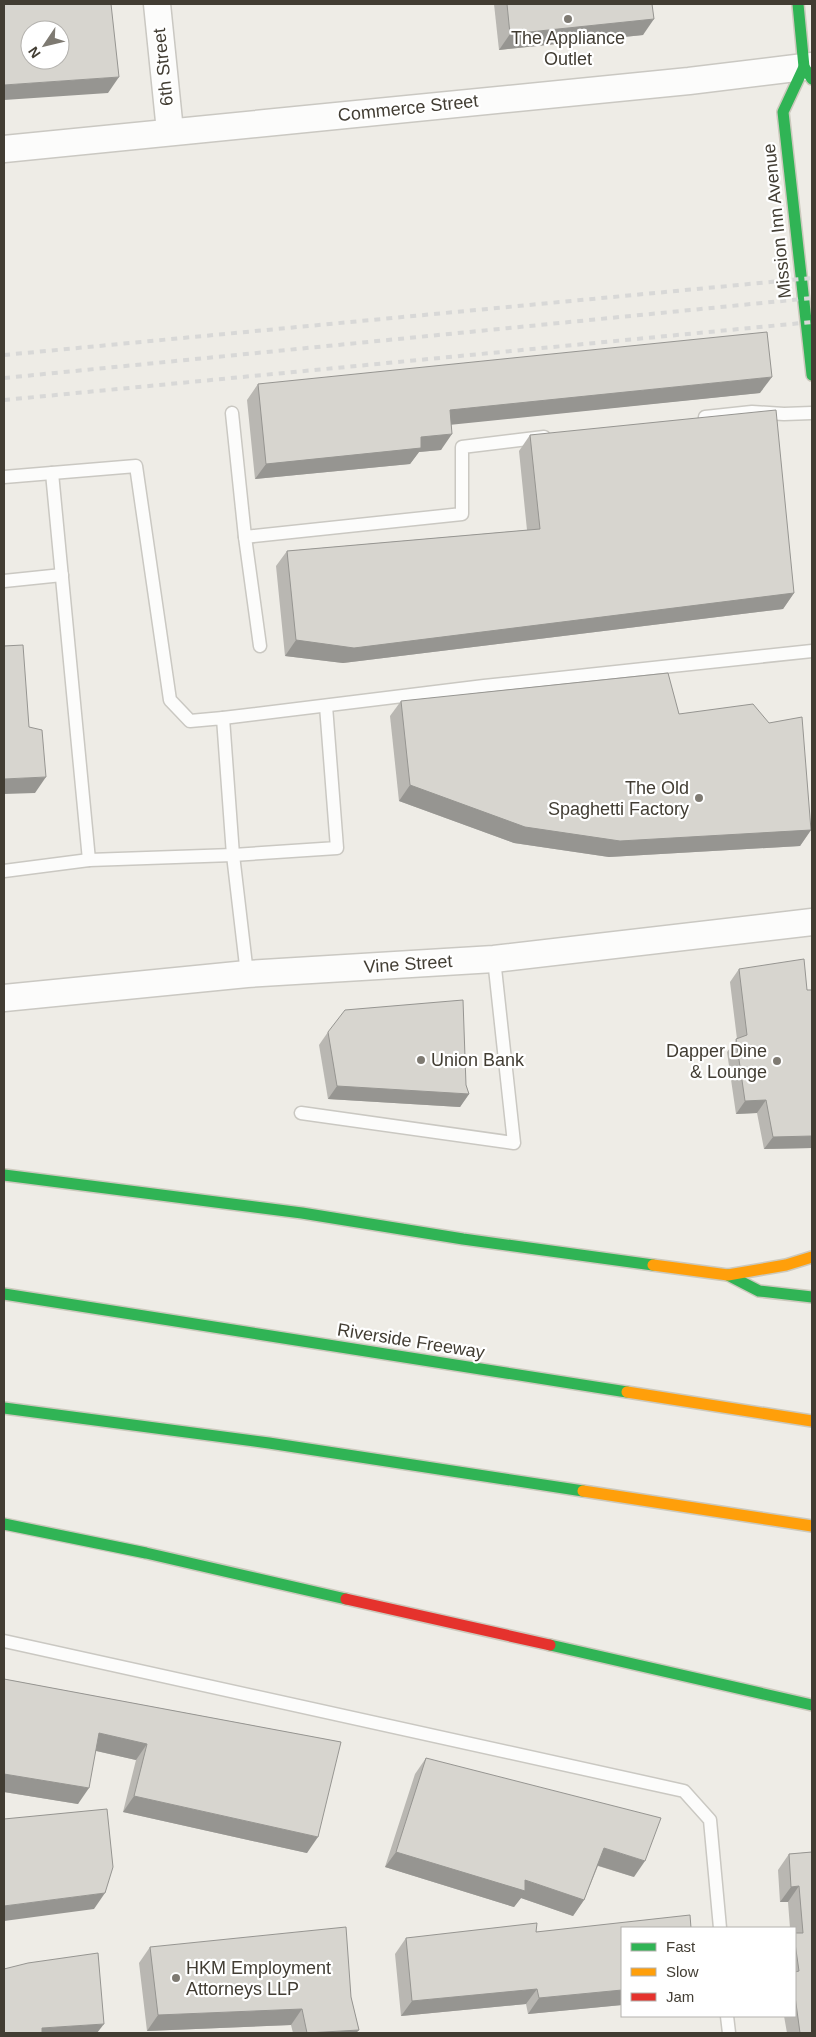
<svg xmlns="http://www.w3.org/2000/svg" width="816" height="2037" font-family="Helvetica,sans-serif">
<style>
.lines{fill:none;stroke-linecap:round;stroke-linejoin:round}
.lane-casing{stroke:#cac8c2;stroke-width:15}
.street-casing{stroke:#cac8c2;stroke-width:29}
.fast-casing{stroke:#ccc9bd;stroke-width:14}
.slow-casing{stroke:#ccc9bd;stroke-width:14}
.jam-casing{stroke:#ccc9bd;stroke-width:14}
.lane{stroke:#fcfcfb;stroke-width:12}
.street{stroke:#fcfcfb;stroke-width:26}
.fast{stroke:#30b455;stroke-width:11}
.slow{stroke:#ff9f0a;stroke-width:11}
.jam{stroke:#e5322d;stroke-width:11}
.rail{stroke:#d8d8d7;stroke-width:4;stroke-dasharray:6 6;stroke-linecap:butt}
.wall{fill:#b9b7b2}
.shaded-wall{fill:#969591}
.building{fill:#d7d5cf;stroke:#969591;fill-rule:evenodd}
.poi-dot{fill:#7e7a72;stroke:#fff;stroke-width:2}
.labels{text-anchor:middle;stroke-width:4.5;stroke-linejoin:round;paint-order:stroke}
.poi-label{font-size:18px;fill:#423d33;stroke:#fff;text-anchor:end}
.street-label{font-size:18px;fill:#423d33;stroke:#fff}
</style>
<rect width="100%" height="100%" fill="#eeece6"/>
<g class="lines">
<defs>
<g id="lane">
<polyline points="232,413 245,537 462,514 462,447 544,437"/>
<polyline points="705,417 752,412 784,414 812,413"/>
<polyline points="52,473 89,860"/>
<polyline points="4,477 136,466 170,700 190,721 223,718 233,855 247,974"/>
<polyline points="245,537 260,646"/>
<polyline points="4,581 62,575"/>
<polyline points="223,718 484,686 812,651"/>
<polyline points="4,871 89,860 233,855 337,848 326,706"/>
<polyline points="301,1113 514,1143 494,959"/>
<polyline points="4,1641 684,1791 710,1820 720,1928"/>
<polyline points="727,2016 729,2033"/>
</g>
<g id="street">
<polyline points="157,4 170,131"/>
<polyline points="4,149 689,81 812,66"/>
<polyline points="4,998 247,974 494,959 812,922"/>
</g>
<g id="fast">
<polyline points="798,4 804,67"/>
<polyline points="812,79 804,67 783,112 812,375"/>
<polyline points="4,1175 302,1213 463,1239 653,1265"/>
<polyline points="728,1275 759,1291 812,1297"/>
<polyline points="4,1294 627,1392"/>
<polyline points="4,1408 269,1443 583,1491"/>
<polyline points="4,1524 146,1553 346,1599"/>
<polyline points="550,1645 812,1705"/>
</g>
<g id="slow">
<polyline points="653,1265 728,1275 786,1265 812,1257"/>
<polyline points="627,1392 812,1421"/>
<polyline points="583,1491 812,1526"/>
</g>
<polyline id="jam" points="346,1599 550,1645"/>
</defs>
<use href="#lane" class="lane-casing"/>
<use href="#street" class="street-casing"/>
<use href="#fast" class="fast-casing"/>
<use href="#slow" class="slow-casing"/>
<use href="#jam" class="jam-casing"/>
<use href="#lane" class="lane"/>
<use href="#street" class="street"/>
<use href="#fast" class="fast"/>
<use href="#slow" class="slow"/>
<use href="#jam" class="jam"/>
<g class="rail">
<polyline points="4,355 812,278"/>
<polyline points="4,378 812,298"/>
<polyline points="4,400 812,322"/>
</g>
</g>
<g class="wall">
<polygon points="494,4 652,4 643,35 499,50"/>
<polygon points="258,384 760,393 451,424 441,450 419,452 410,464 255,479 247,400"/>
<polygon points="530,435 794,593 783,609 343,663 285,656 276,566 287,551 527,530 519,451"/>
<polygon points="401,701 679,714 811,830 800,846 609,857 514,843 399,801 390,716"/>
<polygon points="739,969 807,990 812,990 812,1148 764,1149 757,1113 736,1114 727,1052 737,1039 730,982"/>
<polygon points="328,1032 466,1085 469,1094 460,1107 328,1099 319,1045"/>
<polygon points="4,1679 341,1742 307,1853 123,1812 136,1760 96,1751 78,1804 4,1792"/>
<polygon points="426,1758 634,1877 598,1866 584,1900 573,1916 521,1898 514,1907 385,1867 415,1774"/>
<polygon points="812,1852 812,2033 787,2033 784,2016 795,2016 795,1928 790,1928 788,1902 780,1902 778,1870 789,1854"/>
<polygon points="622,1928 622,2005 528,2014 526,2004 401,2016 395,1954 406,1938"/>
<polygon points="150,1947 351,1997 359,2030 356,2033 293,2033 291,2025 147,2031 139,1963"/>
</g>
<g class="shaded-wall">
<polygon points="654,19 643,35 499,50 510,34"/>
<polygon points="119,77 108,93 4,100 4,85"/>
<polygon points="772,377 760,393 439,426 450,410"/>
<polygon points="452,434 441,450 419,452 410,464 255,479 266,464 421,437"/>
<polygon points="794,593 783,609 343,663 285,656 296,640"/>
<polygon points="46,777 35,793 4,794 4,779"/>
<polygon points="410,785 811,830 800,846 609,857 514,843 399,801"/>
<polygon points="337,1086 469,1094 460,1107 328,1099"/>
<polygon points="766,1100 757,1113 736,1114 745,1101"/>
<polygon points="812,1136 812,1148 764,1149 773,1137"/>
<polygon points="99,1733 147,1744 136,1760 88,1749"/>
<polygon points="4,1774 89,1788 78,1804 4,1792"/>
<polygon points="134,1796 318,1837 307,1853 123,1812"/>
<polygon points="604,1848 645,1861 634,1877 593,1864"/>
<polygon points="396,1852 525,1880 584,1900 573,1916 521,1898 514,1907 385,1867"/>
<polygon points="799,1886 788,1902 780,1902 791,1887"/>
<polygon points="105,1893 94,1909 4,1921 4,1906"/>
<polygon points="537,1989 526,2004 401,2016 412,2001"/>
<polygon points="622,1990 622,2005 528,2014 539,1998"/>
<polygon points="302,2009 291,2025 147,2031 158,2015"/>
<polygon points="104,2024 97,2033 38,2033 42,2028"/>
<polygon points="359,2030 356,2033 316,2033"/>
</g>
<g class="building">
<path d="M 4,4 L 111,4 L 119,77 L 4,85 ZM 30,30 L 60,30 L 60,60 L 30,60 Z"/>
<polygon points="507,4 652,4 654,19 510,34"/>
<polygon points="767,332 772,377 450,410 452,434 421,437 421,448 266,464 258,384"/>
<polygon points="776,410 794,593 354,648 296,640 287,551 540,529 530,435"/>
<polygon points="23,645 29,727 42,730 46,777 4,779 4,646"/>
<polygon points="668,673 679,714 753,704 769,723 802,717 811,830 620,841 525,827 410,785 401,701"/>
<polygon points="804,959 807,990 812,990 812,1136 773,1137 766,1100 745,1101 736,1039 747,1035 739,969"/>
<polygon points="463,1000 466,1085 469,1094 337,1086 328,1032 345,1010"/>
<polygon points="4,1679 341,1742 318,1837 134,1796 147,1744 99,1733 89,1788 4,1774"/>
<polygon points="426,1758 661,1818 645,1861 604,1848 584,1900 525,1880 525,1891 396,1852"/>
<polygon points="107,1809 113,1867 105,1893 4,1906 4,1819"/>
<polygon points="812,1852 812,2033 800,2033 795,1996 795,1972 799,1971 795,1943 795,1933 803,1933 799,1886 791,1887 789,1854"/>
<polygon points="690,1915 691,1928 622,1928 622,1990 539,1998 537,1989 412,2001 406,1938 537,1923 536,1932"/>
<polygon points="346,1927 351,1997 359,2030 307,2033 302,2009 158,2015 150,1947"/>
<polygon points="98,1953 104,2024 42,2028 42,2033 4,2033 4,1969 28,1963"/>
</g>
<g class="poi-dot">
<circle cx="568" cy="19" r="5"/>
<circle cx="699" cy="798" r="5"/>
<circle cx="421" cy="1060" r="5"/>
<circle cx="777" cy="1061" r="5"/>
<circle cx="176" cy="1978" r="5"/>
</g>
<g class="labels">
<g class="poi-label">
<text x="568" y="44" text-anchor="middle">The Appliance<tspan x="568" dy="21">Outlet</tspan></text>
<text x="689" y="794">The Old<tspan x="689" dy="21">Spaghetti Factory</tspan></text>
<text x="767" y="1057">Dapper Dine<tspan x="767" dy="21">&amp; Lounge</tspan></text>
<text x="431" y="1066" text-anchor="start">Union Bank</text>
<text x="186" y="1974" text-anchor="start">HKM Employment<tspan x="186" dy="21">Attorneys LLP</tspan></text>
</g>
<g class="street-label">
<text transform="translate(163 67) rotate(-96)" y="6">6th Street</text>
<text transform="translate(408 108) rotate(-6)" y="6">Commerce Street</text>
<text transform="translate(777 221) rotate(-96)" y="6">Mission Inn Avenue</text>
<text transform="translate(408 964) rotate(-4)" y="6">Vine Street</text>
<text transform="translate(411 1341) rotate(9)" y="6">Riverside Freeway</text>
</g>
</g>
<rect width="816" height="2037" fill="none" stroke="#423d33" stroke-width="10"/>
<rect x="621" y="1927" width="175" height="90" fill="#ffffff" stroke="#b3b1ad"/>
<rect x="631" y="1943" width="25" height="8" fill="#30b455" stroke="#b3b1ad"/>
<text x="666" y="1952" font-size="15" fill="#423d33">Fast</text>
<rect x="631" y="1968" width="25" height="8" fill="#ff9f0a" stroke="#b3b1ad"/>
<text x="666" y="1977" font-size="15" fill="#423d33">Slow</text>
<rect x="631" y="1993" width="25" height="8" fill="#e5322d" stroke="#b3b1ad"/>
<text x="666" y="2002" font-size="15" fill="#423d33">Jam</text>
<g transform="translate(45 45) rotate(235)"><circle r="24" fill="#ffffff" stroke="#b3b1ad"/>
<path d="M0-4L9 19L0 12L-9 19Z" fill="#7e7a72"/>
<text y="-8" font-size="14" font-weight="bold" text-anchor="middle" fill="#423d33">N</text>
</g>
</svg>
